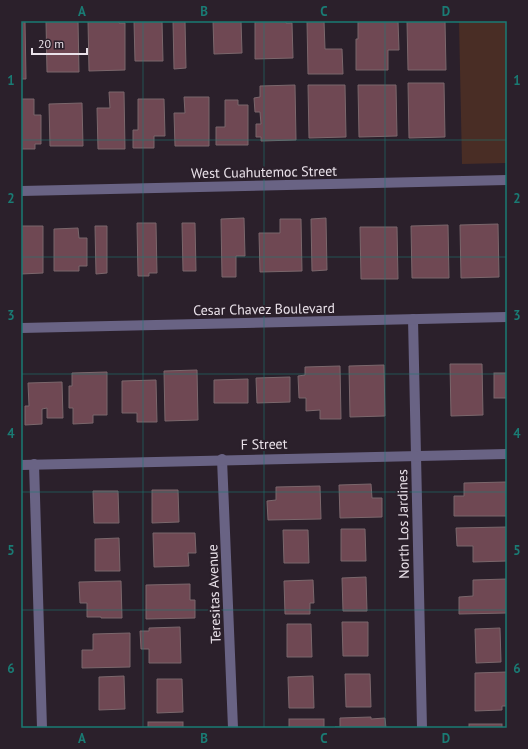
<svg xmlns="http://www.w3.org/2000/svg" width="528" height="749" font-family="'PT Sans',sans-serif">
<style>
.green{fill:#492d25}
.building{fill:#6f4853;stroke:#7b676c}
.lines{fill:none;stroke-linecap:round;stroke-linejoin:round}
.minor{stroke:#696384;stroke-width:10}
.grid{fill:none;stroke:#1a7b74;stroke-width:1;stroke-opacity:0.55}
.labels{text-anchor:middle;stroke-width:4;stroke-linejoin:round;paint-order:stroke}
.street-label{font-size:14px;fill:#eae2ea;stroke:#2b202b}
.neatline{fill:none;stroke:#1a7b74;stroke-width:1.5}
.grid-label{font-size:13px;text-anchor:middle;font-weight:bold;fill:#1a7b74}
</style>
<rect width="100%" height="100%" fill="#2b202b"/>
<polygon class="green" points="459,21 507,21 507,163 462,164"/>
<g class="building">
<polygon points="21,21 25,21 26,79 21,79"/>
<polygon points="46,21 78,21 79,72 47,72"/>
<polygon points="88,21 119,21 119,23 125,23 125,70 89,71"/>
<polygon points="134,21 162,21 163,61 135,61"/>
<polygon points="173,21 185,21 186,68 174,69"/>
<polygon points="213,21 241,21 242,53 214,54"/>
<polygon points="255,21 286,21 286,23 292,23 293,58 255,59"/>
<polygon points="307,21 324,21 325,49 342,49 343,74 308,74"/>
<polygon points="358,21 398,21 399,50 388,50 388,70 356,70 356,39 358,39"/>
<polygon points="407,21 445,21 446,70 408,70"/>
<polygon points="408,83 444,83 445,137 409,138"/>
<polygon points="295,85 296,140 261,141 261,137 256,137 256,124 261,124 260,112 255,112 254,98 260,97 260,86"/>
<polygon points="308,85 345,85 346,137 309,138"/>
<polygon points="358,85 396,85 397,136 359,137"/>
<polygon points="109,92 124,92 125,149 98,149 97,108 110,108"/>
<polygon points="184,97 209,97 209,146 175,146 174,113 185,113"/>
<polygon points="21,99 34,99 34,115 41,115 41,144 35,144 35,149 21,149"/>
<polygon points="138,99 164,99 165,136 154,136 154,148 133,148 133,130 138,130"/>
<polygon points="225,100 238,100 238,105 248,105 248,145 216,145 216,127 225,127"/>
<polygon points="82,103 83,146 50,146 49,104"/>
<polygon points="244,218 245,256 236,256 236,277 222,277 221,219"/>
<polygon points="326,218 327,270 312,271 311,219"/>
<polygon points="280,219 301,219 302,271 260,272 259,233 280,233"/>
<polygon points="137,223 156,223 157,273 149,273 149,276 138,276"/>
<polygon points="182,223 195,223 196,271 183,271"/>
<polygon points="498,224 499,277 461,278 460,225"/>
<polygon points="448,225 449,278 412,278 411,226"/>
<polygon points="21,226 43,226 43,273 21,274"/>
<polygon points="95,226 107,226 107,273 96,274"/>
<polygon points="360,227 397,227 398,279 361,279"/>
<polygon points="78,228 79,238 87,238 87,266 79,266 79,271 54,271 54,229"/>
<polygon points="450,364 482,364 483,415 451,416"/>
<polygon points="384,365 385,416 350,417 349,366"/>
<polygon points="340,366 341,419 320,419 320,410 306,411 306,398 299,398 298,376 305,375 305,367"/>
<polygon points="197,370 198,420 165,421 164,371"/>
<polygon points="107,372 107,415 93,415 93,423 73,424 73,408 69,408 69,386 72,386 72,373"/>
<rect x="494" y="373" width="13" height="25"/>
<polygon points="290,377 290,402 257,403 256,378"/>
<polygon points="248,379 248,403 214,403 214,380"/>
<polygon points="156,380 157,422 137,422 137,413 122,413 122,381"/>
<polygon points="62,382 63,418 47,418 47,408 42,409 42,424 25,425 25,406 29,406 28,383"/>
<polygon points="506,482 507,516 454,516 454,496 464,496 464,483"/>
<polygon points="371,484 372,498 382,498 382,517 340,518 339,485"/>
<polygon points="320,486 321,519 268,520 267,501 276,500 276,487"/>
<polygon points="152,490 178,490 179,522 152,523"/>
<polygon points="93,491 118,491 119,523 94,523"/>
<polygon points="507,527 507,561 473,562 473,546 457,546 456,528"/>
<polygon points="341,529 365,529 366,561 341,561"/>
<polygon points="283,530 308,530 309,563 284,563"/>
<polygon points="153,533 195,533 196,553 188,553 189,566 154,567"/>
<polygon points="119,538 120,571 95,571 95,539"/>
<polygon points="366,577 367,611 343,611 342,578"/>
<polygon points="507,579 507,613 459,614 459,597 473,596 473,580"/>
<polygon points="313,580 314,603 310,603 310,614 285,614 284,581"/>
<polygon points="121,581 122,618 101,618 101,617 87,617 87,603 80,603 79,582"/>
<polygon points="190,584 190,600 195,600 195,618 146,619 146,585"/>
<polygon points="342,622 368,622 368,656 343,656"/>
<polygon points="287,624 311,624 312,657 287,657"/>
<polygon points="180,627 181,663 149,663 149,649 141,649 140,631 149,631 149,628"/>
<polygon points="500,628 501,662 476,663 475,629"/>
<polygon points="130,633 130,667 82,668 82,650 93,650 93,634"/>
<polygon points="507,672 507,706 502,706 502,710 475,711 475,673"/>
<polygon points="345,674 370,674 371,707 346,707"/>
<polygon points="124,676 125,709 99,710 99,677"/>
<polygon points="313,676 314,708 289,708 288,677"/>
<polygon points="157,679 182,679 183,712 157,713"/>
<polygon points="371,717 371,719 385,718 386,728 335,728 335,727 340,727 340,718"/>
<rect x="289" y="719" width="35" height="9"/>
<rect x="148" y="722" width="35" height="6"/>
<rect x="469" y="724" width="33" height="4"/>
</g>
<g class="lines">
<g class="minor">
<polyline points="21,191 507,180"/>
<polyline points="413,319 422,728"/>
<polyline points="21,328 507,317"/>
<polyline points="222,459 233,728"/>
<polyline points="34,464 42,728"/>
<polyline points="21,465 507,454"/>
</g>
</g>
<path class="grid" d="M 143,21 L 143,728M 264,21 L 264,728M 385,21 L 385,728M 21,140 L 507,140M 21,257 L 507,257M 21,374 L 507,374M 21,492 L 507,492M 21,610 L 507,610"/>
<g class="labels">
<g class="street-label">
<text transform="translate(264 172) rotate(-1)" y="5">West Cuahutemoc Street</text>
<text transform="translate(264 309) rotate(-1)" y="5">Cesar Chavez Boulevard</text>
<text transform="translate(264 444) rotate(-1)" y="5">F Street</text>
<text transform="translate(403 524) rotate(-91)" y="5">North Los Jardines</text>
<text transform="translate(214 594) rotate(-92)" y="5">Teresitas Avenue</text>
</g>
</g>
<rect width="528" height="749" fill="none" stroke="#2b202b" stroke-width="44"/>
<path d="M32 48v6h55v-6" fill="none" stroke="#eae2ea" stroke-width="2"/>
<text x="38" y="48" font-size="12" fill="#eae2ea" stroke="#2b202b" stroke-width="3" paint-order="stroke">20 m</text>
<rect x="22" y="22" width="484" height="705" class="neatline"/>
<g class="grid-label">
<text x="82" y="16">A</text>
<text x="204" y="16">B</text>
<text x="324" y="16">C</text>
<text x="446" y="16">D</text>
<text x="11" y="85">1</text>
<text x="517" y="85">1</text>
<text x="11" y="203">2</text>
<text x="517" y="203">2</text>
<text x="11" y="320">3</text>
<text x="517" y="320">3</text>
<text x="11" y="438">4</text>
<text x="517" y="438">4</text>
<text x="11" y="555">5</text>
<text x="517" y="555">5</text>
<text x="11" y="673">6</text>
<text x="517" y="673">6</text>
<text x="82" y="743">A</text>
<text x="204" y="743">B</text>
<text x="324" y="743">C</text>
<text x="446" y="743">D</text>
</g>
</svg>
